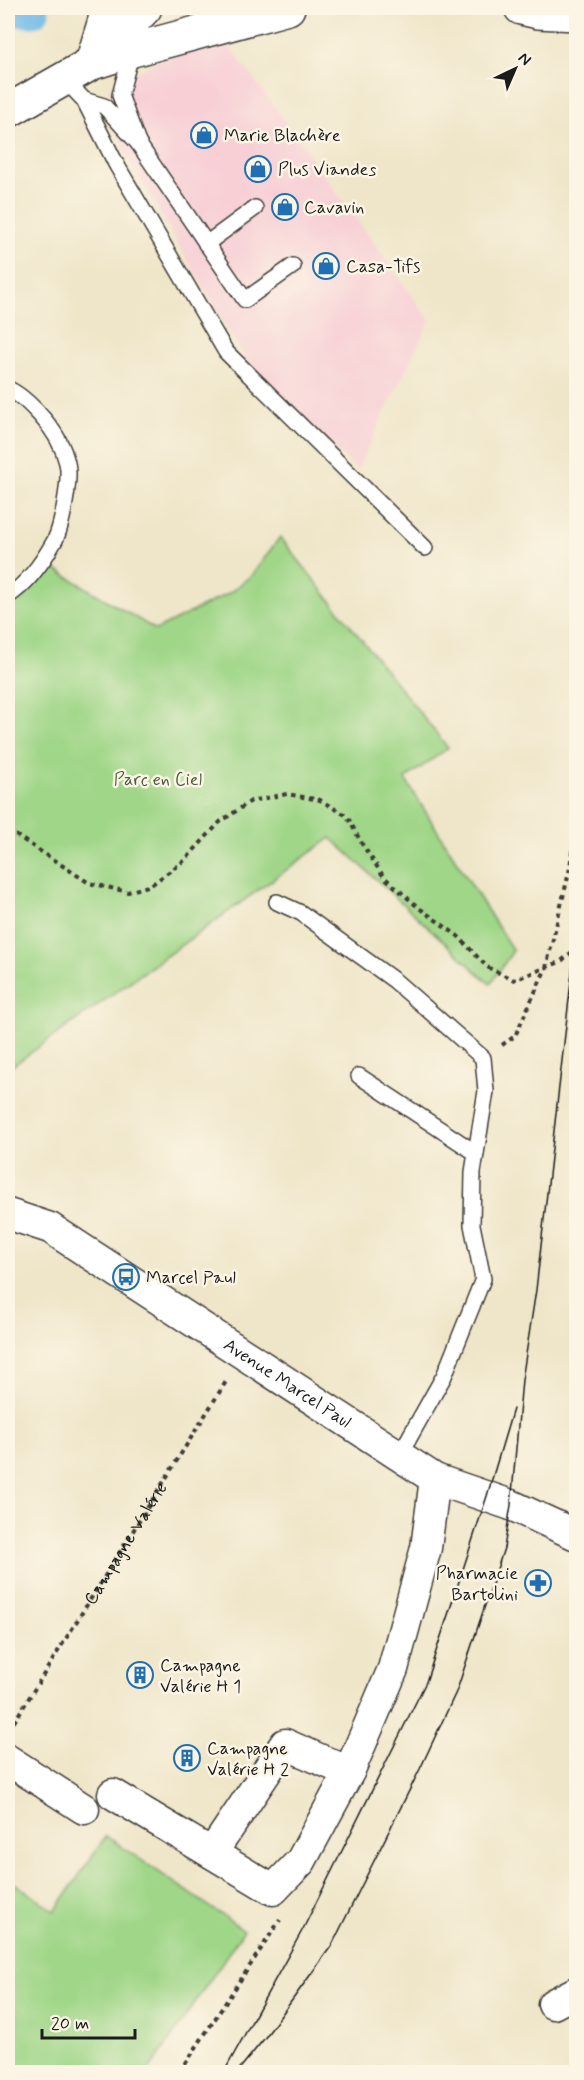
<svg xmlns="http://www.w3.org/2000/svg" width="584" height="2080" font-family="Mynerve,sans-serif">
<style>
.built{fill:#f7cfd5}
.green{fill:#9fd687;stroke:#5e7952;stroke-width:1.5}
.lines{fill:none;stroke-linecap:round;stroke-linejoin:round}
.canal{stroke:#6dbae7;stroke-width:33}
.lane-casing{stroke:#3c3a36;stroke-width:18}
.street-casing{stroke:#3c3a36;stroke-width:33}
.secondary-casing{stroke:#3c3a36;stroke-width:36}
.primary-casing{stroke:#3c3a36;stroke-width:36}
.highway-casing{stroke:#3c3a36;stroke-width:36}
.path{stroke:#3c3a36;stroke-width:4;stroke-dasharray:4.5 4.5;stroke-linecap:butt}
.lane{stroke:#fff;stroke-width:15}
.street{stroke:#fff;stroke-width:30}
.secondary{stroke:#fff;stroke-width:33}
.primary{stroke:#fff;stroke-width:33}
.highway{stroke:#fff;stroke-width:33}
.tram{stroke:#1c1c1c;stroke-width:1.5}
.labels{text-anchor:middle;stroke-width:5;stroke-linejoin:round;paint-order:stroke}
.poi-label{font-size:18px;fill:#1c1c1c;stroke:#fcf5e5;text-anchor:start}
.park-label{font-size:18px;fill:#4a5d41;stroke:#fcf5e5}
.street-label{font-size:18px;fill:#1c1c1c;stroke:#fcf5e5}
</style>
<rect width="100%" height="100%" fill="#fcf5e5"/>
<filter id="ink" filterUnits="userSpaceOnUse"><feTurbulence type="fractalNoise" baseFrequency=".0167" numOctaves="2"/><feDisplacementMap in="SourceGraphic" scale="12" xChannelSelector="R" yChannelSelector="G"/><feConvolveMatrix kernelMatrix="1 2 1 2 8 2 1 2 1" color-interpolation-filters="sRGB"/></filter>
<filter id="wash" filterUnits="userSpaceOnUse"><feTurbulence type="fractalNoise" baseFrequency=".008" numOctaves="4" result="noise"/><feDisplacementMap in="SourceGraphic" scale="24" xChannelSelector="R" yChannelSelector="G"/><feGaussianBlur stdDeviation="1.35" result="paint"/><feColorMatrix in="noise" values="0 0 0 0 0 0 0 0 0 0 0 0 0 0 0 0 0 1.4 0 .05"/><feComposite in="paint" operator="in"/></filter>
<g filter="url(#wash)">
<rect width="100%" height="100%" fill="#efe6c9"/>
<polygon class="built" points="223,37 430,320 357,470 245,359 123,149 109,89 159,60"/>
<g class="green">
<polygon points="280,537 448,748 405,779 513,951 490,984 331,838 8,1069 8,606 23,594 50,566 156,630 229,593 252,575"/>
<polygon points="106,1836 244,1930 148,2072 8,2072 8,1879 55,1911"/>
</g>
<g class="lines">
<polyline class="canal" points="8,10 33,11"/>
</g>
</g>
<g filter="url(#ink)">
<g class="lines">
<defs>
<g id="lane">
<polyline points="64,79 84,100 116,164 226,352 425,548"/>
<polyline points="84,100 104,106 138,143 120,95 132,51"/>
<polyline points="138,143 245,300 293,266"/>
<polyline points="206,244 255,208"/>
<path d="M 8,389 C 20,394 31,405 40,415 C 52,428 63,445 67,463 C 71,478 62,526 55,540 C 44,560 27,584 8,596"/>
<polyline points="277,902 301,913 395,981 483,1058 486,1091 473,1172 472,1225 483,1279 444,1376 399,1456"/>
<polyline points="359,1076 476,1153"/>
</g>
<g id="street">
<path id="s2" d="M 8,1214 L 50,1228 L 435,1479 L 511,1505 L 576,1535"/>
<polyline points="8,1760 84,1809"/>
<polyline points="113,1794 273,1890 301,1861 349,1772 393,1669 426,1548 435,1479"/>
<polyline points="212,1853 285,1744 349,1772"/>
<polyline points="553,2004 576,1992"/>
</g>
<g id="secondary">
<polyline points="95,60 145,8"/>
<polyline points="8,111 92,63 133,50 288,8"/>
</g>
<polyline id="primary" points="521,8 538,12 576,14"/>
<polyline id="highway" points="92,63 105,20 106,8"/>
</defs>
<use href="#lane" class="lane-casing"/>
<use href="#street" class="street-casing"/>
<use href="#secondary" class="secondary-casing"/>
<use href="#primary" class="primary-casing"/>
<use href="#highway" class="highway-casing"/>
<g class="path">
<polyline points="8,830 89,883 128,892 151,885 185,860 220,822 251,801 287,794 320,800 347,816 362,844 384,877 419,908 458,936 487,967 514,980 560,962 576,949"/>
<polyline points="502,1045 515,1036 546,968 570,868 576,820"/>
<path id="s1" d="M 9,1730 L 227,1380"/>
<polyline points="180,2072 280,1920"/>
</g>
<use href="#lane" class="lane"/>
<use href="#street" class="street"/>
<use href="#secondary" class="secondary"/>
<use href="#primary" class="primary"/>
<use href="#highway" class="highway"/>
<g class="tram">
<polyline points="224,2072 303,1929 426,1682 487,1496 513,1409"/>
<polyline points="237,2072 264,2039 332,1945 420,1769 457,1690 504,1548 511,1505 522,1380 536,1290 576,937"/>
</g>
</g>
</g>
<defs>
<symbol id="shop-ring" viewBox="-11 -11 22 22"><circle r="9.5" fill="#fcf5e5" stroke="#1f6fb2" stroke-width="1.5"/><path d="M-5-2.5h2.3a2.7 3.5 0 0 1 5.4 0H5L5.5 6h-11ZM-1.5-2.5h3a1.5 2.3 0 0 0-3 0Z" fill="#1f6fb2"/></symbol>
<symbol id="bus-ring" viewBox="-11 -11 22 22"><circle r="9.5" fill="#fcf5e5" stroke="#1f6fb2" stroke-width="1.5"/><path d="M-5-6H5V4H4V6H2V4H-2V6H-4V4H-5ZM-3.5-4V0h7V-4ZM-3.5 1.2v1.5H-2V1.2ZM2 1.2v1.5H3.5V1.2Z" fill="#1f6fb2"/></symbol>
<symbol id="pharmacy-ring" viewBox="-11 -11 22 22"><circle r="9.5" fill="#fcf5e5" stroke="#1f6fb2" stroke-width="1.5"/><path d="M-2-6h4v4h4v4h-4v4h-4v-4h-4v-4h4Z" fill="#1f6fb2"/></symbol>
<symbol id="building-ring" viewBox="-11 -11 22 22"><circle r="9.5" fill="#fcf5e5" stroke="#1f6fb2" stroke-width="1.5"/><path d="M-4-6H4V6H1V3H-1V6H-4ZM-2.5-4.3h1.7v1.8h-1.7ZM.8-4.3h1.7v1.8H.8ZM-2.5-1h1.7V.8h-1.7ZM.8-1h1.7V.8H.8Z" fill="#1f6fb2"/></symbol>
</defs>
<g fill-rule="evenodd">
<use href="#shop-ring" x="189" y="120" width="30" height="30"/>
<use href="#shop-ring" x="243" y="154" width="30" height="30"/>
<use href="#shop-ring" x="270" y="192" width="30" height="30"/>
<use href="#shop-ring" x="311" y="251" width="30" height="30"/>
<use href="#bus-ring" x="111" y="1262" width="30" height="30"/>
<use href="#pharmacy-ring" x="523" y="1568" width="30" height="30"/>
<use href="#building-ring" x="125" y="1660" width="30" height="30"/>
<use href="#building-ring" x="172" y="1743" width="30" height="30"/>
</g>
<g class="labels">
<g class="poi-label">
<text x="224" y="141">Marie Blachère</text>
<text x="278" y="175">Plus Viandes</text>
<text x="304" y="213">Cavavin</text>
<text x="346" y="272">Casa-Tifs</text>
<text x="146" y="1283">Marcel Paul</text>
<text x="518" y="1579" text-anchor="end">Pharmacie<tspan x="518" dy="21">Bartolini</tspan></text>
<text x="160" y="1671">Campagne<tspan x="160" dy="21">Valérie H 1</tspan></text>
<text x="207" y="1754">Campagne<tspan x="207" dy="21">Valérie H 2</tspan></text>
</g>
<g class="park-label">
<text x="158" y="785">Parc en Ciel</text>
</g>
<g class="street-label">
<text dy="6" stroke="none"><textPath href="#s2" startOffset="328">Avenue Marcel Paul</textPath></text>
<text dy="6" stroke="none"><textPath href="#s1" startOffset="220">Campagne Valérie</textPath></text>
</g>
</g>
<rect width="584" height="2080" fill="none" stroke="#fcf5e5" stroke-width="30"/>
<g transform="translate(515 69) rotate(44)" stroke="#fcf5e5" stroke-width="4.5" paint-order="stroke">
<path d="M0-4.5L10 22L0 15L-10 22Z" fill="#1c1c1c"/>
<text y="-9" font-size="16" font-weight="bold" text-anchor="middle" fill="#1c1c1c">N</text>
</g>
<path d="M42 2029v9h93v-9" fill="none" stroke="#1c1c1c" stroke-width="3"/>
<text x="51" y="2029" font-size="18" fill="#1c1c1c" stroke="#fcf5e5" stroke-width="4.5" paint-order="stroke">20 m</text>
</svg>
